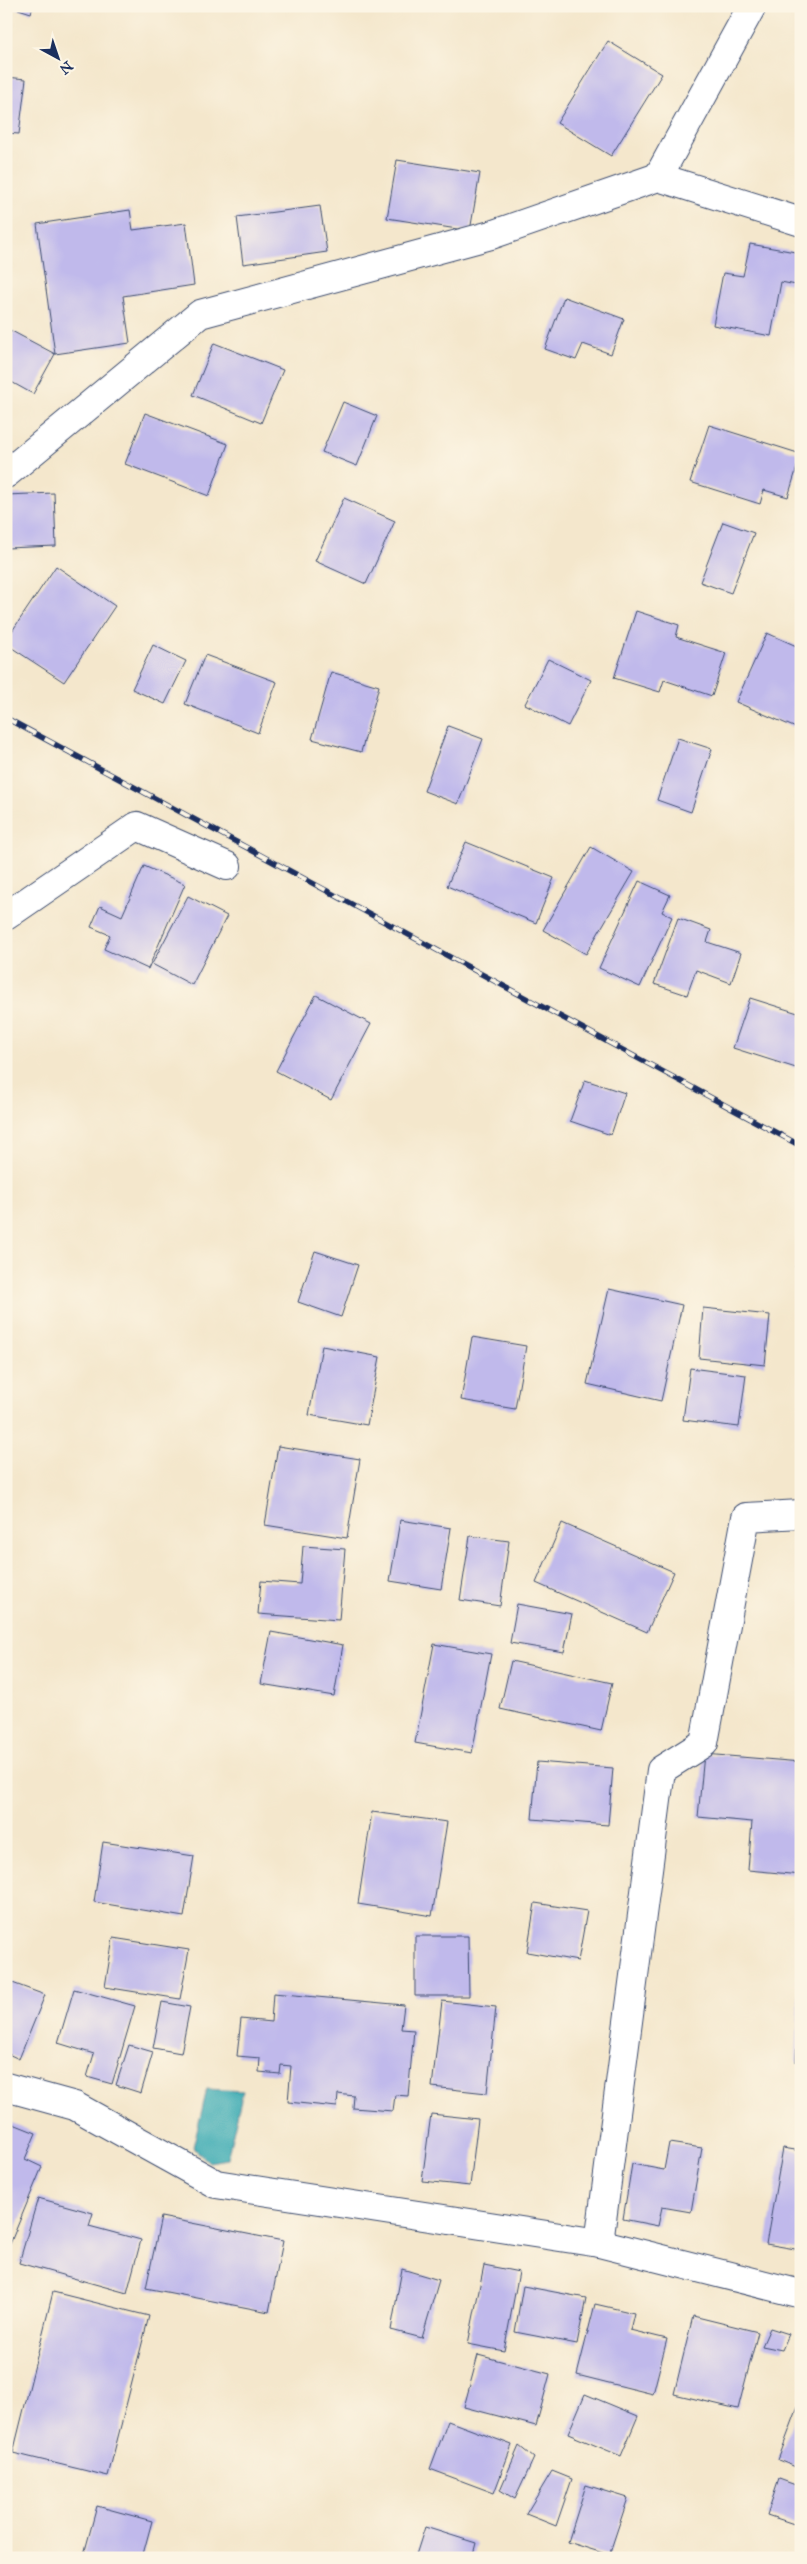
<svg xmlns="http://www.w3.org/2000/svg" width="807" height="2564" font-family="'IM FELL Great Primer',serif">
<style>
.water{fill:#3aabb4;stroke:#2a6d89}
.building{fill:#c0b9eb}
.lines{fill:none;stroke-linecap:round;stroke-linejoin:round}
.street-casing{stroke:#3c4b6e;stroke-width:30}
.street{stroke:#fff;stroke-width:28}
.rail-casing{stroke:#1b2f5e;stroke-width:5.5}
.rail{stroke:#fcf5e5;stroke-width:4;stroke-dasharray:11;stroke-linecap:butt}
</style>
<rect width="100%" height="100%" fill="#fcf5e5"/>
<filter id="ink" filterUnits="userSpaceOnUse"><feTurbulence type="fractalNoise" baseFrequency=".02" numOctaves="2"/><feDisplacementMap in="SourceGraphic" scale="10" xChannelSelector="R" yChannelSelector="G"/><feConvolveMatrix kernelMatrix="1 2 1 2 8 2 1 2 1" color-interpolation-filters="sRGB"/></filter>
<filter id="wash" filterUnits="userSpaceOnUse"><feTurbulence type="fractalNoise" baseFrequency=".0096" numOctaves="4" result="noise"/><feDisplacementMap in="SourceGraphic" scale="20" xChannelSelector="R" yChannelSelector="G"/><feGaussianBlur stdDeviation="1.12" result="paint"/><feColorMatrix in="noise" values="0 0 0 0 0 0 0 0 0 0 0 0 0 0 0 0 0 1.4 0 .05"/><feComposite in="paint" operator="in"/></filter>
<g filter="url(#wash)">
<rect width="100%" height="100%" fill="#f4e7cc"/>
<polygon class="water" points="207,2089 243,2091 227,2159 209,2162 193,2147"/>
<g id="blocks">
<g class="building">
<polygon points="9,6 33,6 31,13"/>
<polygon points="608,41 662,74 611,156 557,123"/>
<polygon points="6,77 26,79 19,134 6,133"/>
<polygon points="397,160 480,173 470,231 387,218"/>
<polygon points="320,206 327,252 243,264 237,217"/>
<polygon points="130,210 133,230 186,223 194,285 123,296 130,343 55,354 37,224"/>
<polygon points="750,244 801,253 801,286 781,282 771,336 713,325 723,273 743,276"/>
<polygon points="564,297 624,319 611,354 583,344 576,360 545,349"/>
<polygon points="6,328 55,354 33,394 6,379"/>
<polygon points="214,343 283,370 261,423 193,395"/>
<polygon points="343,402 377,416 357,466 322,452"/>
<polygon points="145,413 228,444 209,496 125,464"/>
<polygon points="709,425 801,454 788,497 764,490 760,504 690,482"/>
<polygon points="54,493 56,546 6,548 6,495"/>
<polygon points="344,498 395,521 366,584 315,561"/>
<polygon points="723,522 754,533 731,593 700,582"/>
<polygon points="56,566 115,606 64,682 6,644 6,640"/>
<polygon points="636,611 679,625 676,637 726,653 712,696 664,680 660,692 614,678"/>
<polygon points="767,633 801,648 801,717 796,728 736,702"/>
<polygon points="153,645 186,661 165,704 132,689"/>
<polygon points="205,655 277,682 258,733 185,704"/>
<polygon points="548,659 591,680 568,726 525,704"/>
<polygon points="331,672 379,686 361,752 312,739"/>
<polygon points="448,726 483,739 458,804 424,791"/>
<polygon points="678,738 712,749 691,812 657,800"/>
<polygon points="466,842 554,878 536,923 447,886"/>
<polygon points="591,847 634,872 586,954 543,930"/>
<polygon points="144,866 185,884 148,969 104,949 110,935 91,927 100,906 122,916"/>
<polygon points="639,881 670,895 662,912 672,917 640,987 599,968"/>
<polygon points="188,896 227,916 192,985 152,964"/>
<polygon points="678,918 711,930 707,942 741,953 731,983 696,970 687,995 654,984"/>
<polygon points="316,995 371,1024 331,1100 276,1071"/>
<polygon points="750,998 801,1014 799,1069 733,1048"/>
<polygon points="585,1080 625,1093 611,1135 570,1121"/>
<polygon points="801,1250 801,1268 795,1267"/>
<polygon points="315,1251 358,1265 341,1317 298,1302"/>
<polygon points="609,1289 682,1305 661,1401 587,1384"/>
<polygon points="703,1308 770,1315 765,1365 699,1358"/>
<polygon points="472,1337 526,1346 515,1409 461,1400"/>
<polygon points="322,1346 380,1357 367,1425 309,1415"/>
<polygon points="690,1368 746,1375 739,1427 683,1420"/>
<polygon points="278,1446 360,1459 347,1538 265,1525"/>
<polygon points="400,1520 451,1528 441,1589 390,1581"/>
<polygon points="562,1523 674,1572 647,1632 536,1583"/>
<polygon points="470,1536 509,1541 500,1606 460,1600"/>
<polygon points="303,1546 345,1549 339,1620 258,1614 261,1581 300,1584"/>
<polygon points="517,1604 572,1614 564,1652 510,1643"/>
<polygon points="271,1632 343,1645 334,1696 261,1684"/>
<polygon points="434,1644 491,1654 472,1753 415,1743"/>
<polygon points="511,1661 612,1683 601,1731 500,1709"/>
<polygon points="704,1754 801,1762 801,1875 748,1870 752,1822 698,1817"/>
<polygon points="537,1762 613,1768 608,1825 532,1819"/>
<polygon points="372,1812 447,1822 432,1916 358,1904"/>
<polygon points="103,1842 194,1856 184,1917 94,1902"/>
<polygon points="535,1903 587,1911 578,1961 527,1952"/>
<polygon points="415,1936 468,1936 469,1996 415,1996"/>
<polygon points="113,1938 189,1950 180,1999 105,1987"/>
<polygon points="7,1981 45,1995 19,2059 6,2053"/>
<polygon points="74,1989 135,2006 112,2084 87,2077 94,2054 58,2043"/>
<polygon points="799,1989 801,1989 801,2062 796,2062"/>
<polygon points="273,1993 404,2005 401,2029 414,2030 408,2096 395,2095 393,2111 353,2108 354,2096 338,2094 337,2107 288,2102 291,2066 281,2065 280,2074 259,2072 260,2058 237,2056 241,2019 271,2022"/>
<polygon points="442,2001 496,2007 487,2093 432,2087"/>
<polygon points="162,2002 190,2007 181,2053 153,2048"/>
<polygon points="129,2045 153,2052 141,2093 116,2085"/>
<polygon points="431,2114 478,2119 470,2186 422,2181"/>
<polygon points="6,2121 36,2133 25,2159 42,2167 10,2244 6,2242"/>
<polygon points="669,2143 702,2148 691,2212 662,2207 658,2226 623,2219 632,2164 664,2170"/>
<polygon points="783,2148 801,2151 801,2250 766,2244"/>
<polygon points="38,2198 93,2213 89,2226 141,2240 127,2293 19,2263"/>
<polygon points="161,2217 283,2241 269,2312 146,2288"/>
<polygon points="484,2265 519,2272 504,2351 468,2344"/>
<polygon points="402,2269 439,2280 422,2338 391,2330"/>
<polygon points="523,2286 586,2298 577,2344 515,2332"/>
<polygon points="53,2292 149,2316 108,2476 13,2453"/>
<polygon points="595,2304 634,2313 630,2330 667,2339 653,2394 577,2375"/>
<polygon points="693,2316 758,2332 738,2409 674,2394"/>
<polygon points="770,2328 789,2334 782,2350 762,2346"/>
<polygon points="478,2355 550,2374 536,2426 464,2407"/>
<polygon points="585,2394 638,2416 621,2456 568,2434"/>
<polygon points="798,2407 801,2408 801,2469 778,2460"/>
<polygon points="448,2421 512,2445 494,2493 430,2469"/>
<polygon points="519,2446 534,2458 515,2499 500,2490"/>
<polygon points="552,2471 572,2479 556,2526 526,2514"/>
<polygon points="779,2479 801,2487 801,2515 797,2525 767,2515"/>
<polygon points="586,2485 628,2498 609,2555 568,2542"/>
<polygon points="97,2506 152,2521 142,2558 83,2558"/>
<polygon points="425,2527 476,2543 472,2558 415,2558"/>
<polygon points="228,2552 248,2557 248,2558 227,2558"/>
</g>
</g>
</g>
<g filter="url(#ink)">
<use href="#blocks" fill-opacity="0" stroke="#3c4b6e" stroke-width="1"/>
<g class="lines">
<defs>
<g id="street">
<polyline points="658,177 752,6"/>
<polyline points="6,474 200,314 491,235 658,177 801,222"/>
<polyline points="6,916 137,826 227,866"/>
<polyline points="6,2087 75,2106 216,2184 599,2243 801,2294"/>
<polyline points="599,2243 661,1770 704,1743 746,1517 801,1514"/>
</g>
</defs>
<use href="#street" class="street-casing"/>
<use href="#street" class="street"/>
<defs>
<polyline id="rail" points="6,718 801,1146"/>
</defs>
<use href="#rail" class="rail-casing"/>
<use href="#rail" class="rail"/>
</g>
</g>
<rect width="807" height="2564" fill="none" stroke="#fcf5e5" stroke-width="25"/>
<g transform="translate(58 58) rotate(140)" stroke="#fcf5e5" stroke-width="4" paint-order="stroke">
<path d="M0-4L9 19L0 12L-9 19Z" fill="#1b2f5e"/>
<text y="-8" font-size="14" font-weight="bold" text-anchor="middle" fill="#1b2f5e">N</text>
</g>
</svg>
